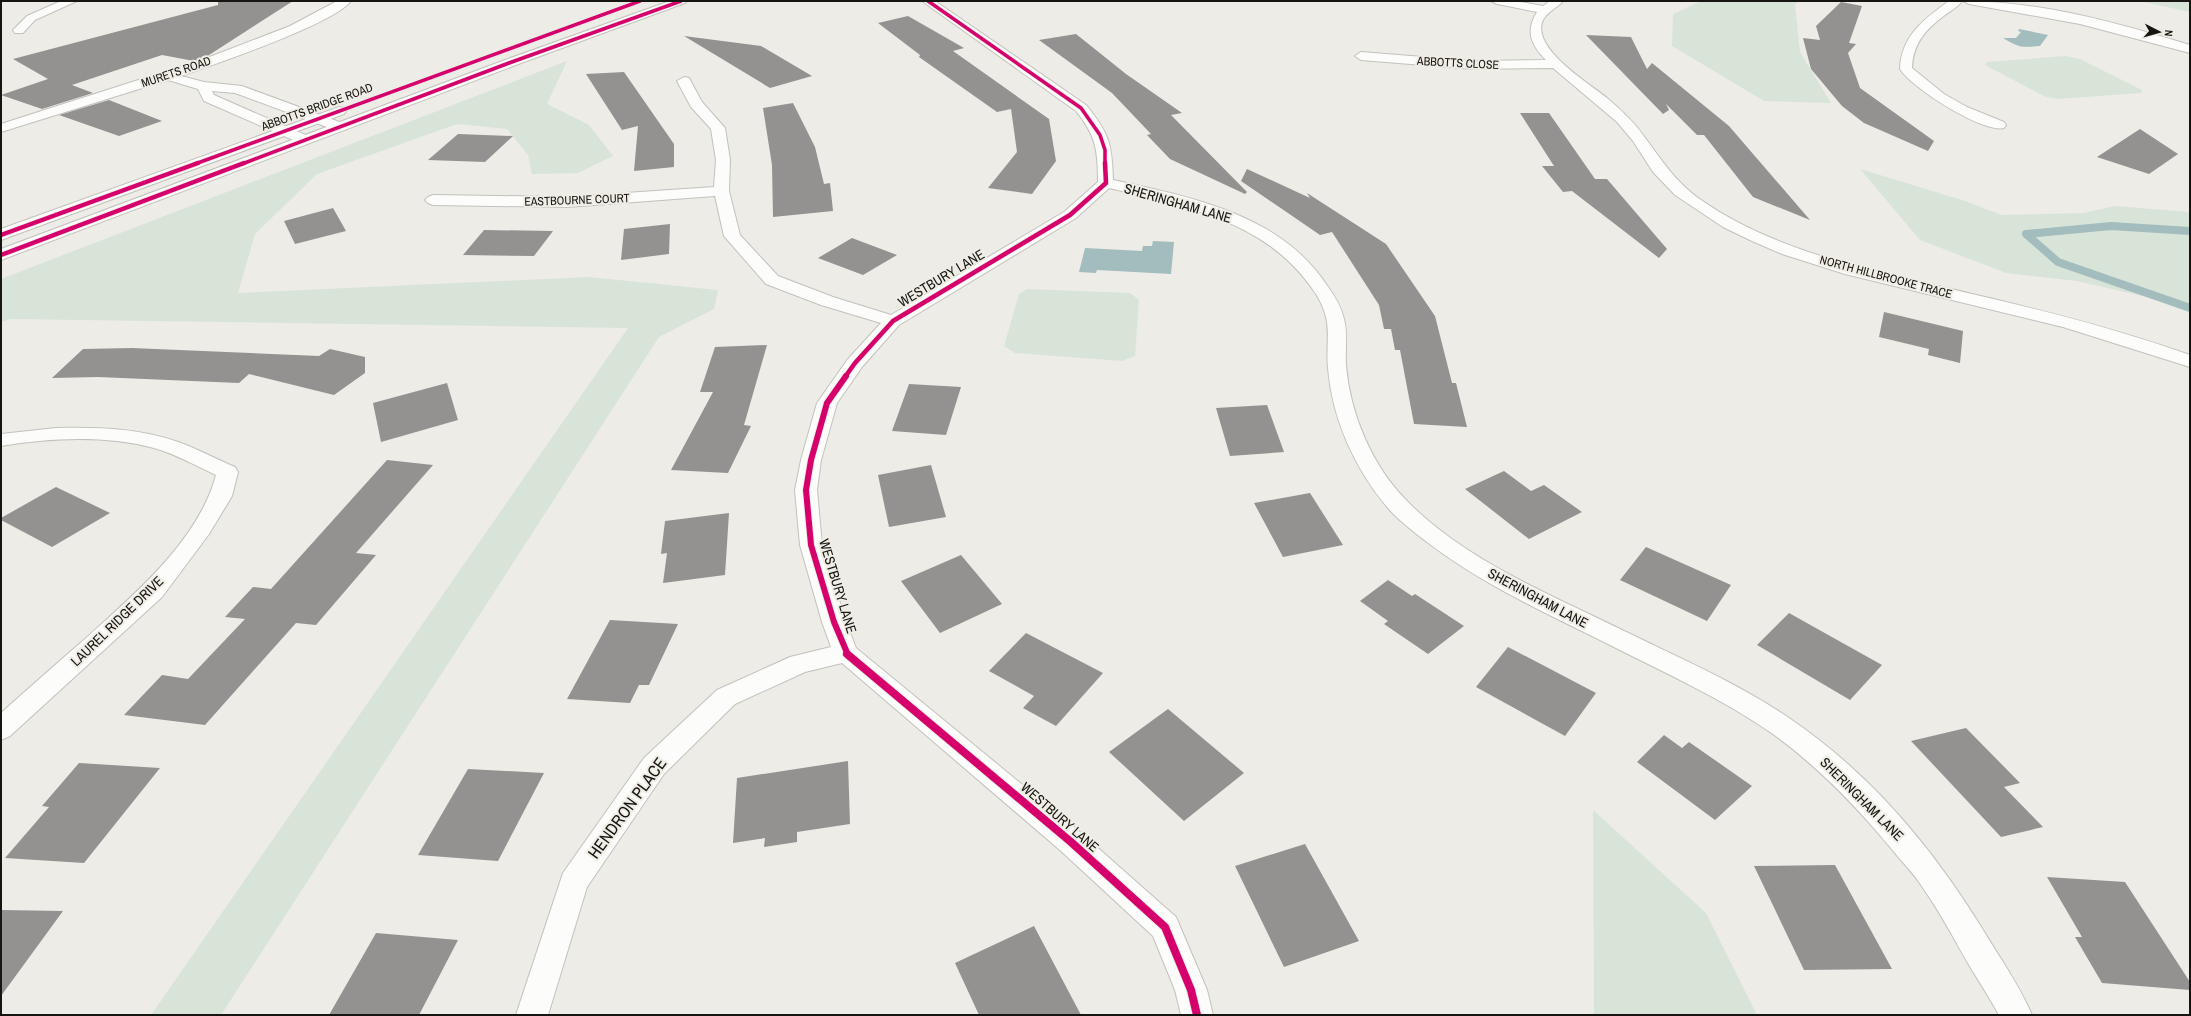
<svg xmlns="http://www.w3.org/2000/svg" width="2191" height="1016" font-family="'Archivo Narrow',sans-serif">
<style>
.green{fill:#d9e4d8}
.water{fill:#a3bcbe}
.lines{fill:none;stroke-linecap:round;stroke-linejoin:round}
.stream{stroke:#a3bcbe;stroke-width:8}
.building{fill:#949291}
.minor-casing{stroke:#c2c1bd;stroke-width:2}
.major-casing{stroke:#c2c1bd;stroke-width:2}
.minor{fill:#fcfcfb;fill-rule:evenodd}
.major{fill:#fcfcfb;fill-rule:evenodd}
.cycleway-far3-casing{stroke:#f0ede4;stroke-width:5}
.cycleway-far2-casing{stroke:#f0ede4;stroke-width:6}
.cycleway-far1-casing{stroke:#f0ede4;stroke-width:8}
.cycleway-casing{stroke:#f0ede4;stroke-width:10}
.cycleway-far3{stroke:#d6006c;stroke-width:3.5}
.cycleway-far2{stroke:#d6006c;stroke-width:4.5}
.cycleway-far1{stroke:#d6006c;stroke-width:6}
.cycleway{stroke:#d6006c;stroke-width:8}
.labels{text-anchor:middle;stroke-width:4;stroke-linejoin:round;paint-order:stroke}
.far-street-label{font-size:12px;fill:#161512;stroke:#f0ede4}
.street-label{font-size:14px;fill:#161512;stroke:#f0ede4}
.near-street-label{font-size:17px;fill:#161512;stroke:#f0ede4}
</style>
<rect width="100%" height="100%" fill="#edece7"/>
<g class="green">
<polygon points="1701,1 1799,1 1795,5 1800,52 1831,103 1764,101 1672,46 1673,14"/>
<polygon points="2139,1 2187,1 2190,2 2190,12"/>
<polygon points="2065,56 2080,59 2142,90 2141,93 2058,99 2046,97 1985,65 1987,62"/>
<polygon points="567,61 547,104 589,125 613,156 578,173 532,174 528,155 507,129 457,124 317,174 255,234 238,293 589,277 718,290 714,309 659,337 221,1015 151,1015 628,328 10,319 1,322 1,279"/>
<polygon points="1860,169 1965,201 2002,215 2083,213 2115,206 2190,212 2190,246 2188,247 2190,250 2190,307 2077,281 2006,273 1920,240"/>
<polygon points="1027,289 1130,293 1139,300 1135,356 1122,361 1015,353 1004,346 1019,294"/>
<polygon points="1593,810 1706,913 1757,1015 1594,1015"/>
</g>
<g class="water">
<path d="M 2019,29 L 2048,35 L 2040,46 C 2021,47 2022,49 2003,38 L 2016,38 L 2021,32 L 2018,31 Z"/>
<polygon points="1153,241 1174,242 1171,274 1097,270 1096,273 1079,272 1085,248 1142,251 1143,246 1152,246"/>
</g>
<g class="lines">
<polyline class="stream" points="2190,231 2111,226 2026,234 2058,262 2190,308"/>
</g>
<g class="building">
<polygon points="218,1 293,1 206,57 194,61 162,55 72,85 93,93 42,109 1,95 48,79 13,59 218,5"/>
<polygon points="1841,2 1862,6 1849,43 1856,44 1848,53 1860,88 1934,141 1928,151 1864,123 1842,106 1811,69 1803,38 1820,40 1816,26"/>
<polygon points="908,16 964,48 953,51 1049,119 1056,161 1032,194 988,188 1017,152 1011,109 997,112 919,57 920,55 878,23"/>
<polygon points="1076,34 1126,74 1182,113 1171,115 1247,192 1245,194 1170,159 1147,135 1151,134 1112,93 1039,40"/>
<polygon points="1586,35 1631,37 1647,69 1652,63 1729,126 1810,220 1753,197 1704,135 1697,135 1666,104 1669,110 1663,114"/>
<polygon points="684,36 761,46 812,76 770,88"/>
<polygon points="624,72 674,144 674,167 634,171 638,126 622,130 586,74"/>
<polygon points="109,100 162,121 119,136 59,115"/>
<polygon points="793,103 815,147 824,184 830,183 833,211 773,217 772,165 763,108"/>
<polygon points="1520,113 1549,113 1595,179 1607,179 1667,249 1659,258 1572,191 1563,192 1542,166 1554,166"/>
<polygon points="2140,129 2178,154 2149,174 2097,157"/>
<polygon points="458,134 513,136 485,162 428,160"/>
<polygon points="1247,169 1310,198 1307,193 1386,244 1435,316 1452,383 1456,383 1467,427 1414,424 1400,350 1395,350 1391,329 1384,329 1379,305 1332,232 1320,235 1241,181"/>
<polygon points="333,208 346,231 295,244 284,221"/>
<polygon points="670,224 669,254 621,260 624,229"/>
<polygon points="484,230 553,231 534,256 463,255"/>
<polygon points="852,238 897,255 863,275 818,258"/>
<polygon points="1884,312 1963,331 1960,363 1928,355 1929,349 1879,337"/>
<polygon points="767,345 744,425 751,426 728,473 671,470 713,392 700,392 715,347"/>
<polygon points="132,348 319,356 330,349 365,357 365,373 334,395 249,374 239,383 98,377 52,378 83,349"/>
<polygon points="447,383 458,420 381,442 373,403"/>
<polygon points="909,384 961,387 946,435 892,431"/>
<polygon points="1267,405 1284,452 1230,456 1216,408"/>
<polygon points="387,460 433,465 356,553 376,555 316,625 296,623 205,725 124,715 162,675 188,679 245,619 225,617 253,587 271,589"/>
<polygon points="931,465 946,517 889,527 878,475"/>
<polygon points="1504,471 1531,491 1544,485 1582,512 1529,539 1465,489"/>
<polygon points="56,487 110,513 52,547 1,520 1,518"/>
<polygon points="1310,493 1343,545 1283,557 1254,503"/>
<polygon points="729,513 725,575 663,583 667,553 661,554 665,521"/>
<polygon points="1646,547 1731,585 1707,621 1620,580"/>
<polygon points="961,555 1002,604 940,633 901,581"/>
<polygon points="1388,580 1412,596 1415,594 1464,626 1428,654 1384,624 1388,621 1360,601"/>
<polygon points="1789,613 1882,665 1850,700 1757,645"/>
<polygon points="610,620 678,624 649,685 639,685 630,703 567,699"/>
<polygon points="1026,633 1103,673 1056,726 1023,708 1034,696 989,671"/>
<polygon points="1508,647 1596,693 1565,736 1476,687"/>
<polygon points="1168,709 1244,773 1184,821 1109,752"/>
<polygon points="1966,728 2020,783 2004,787 2043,827 2001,837 1911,741"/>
<polygon points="1664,735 1682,748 1689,742 1752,786 1715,820 1637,762"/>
<polygon points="848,761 850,824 797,832 797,842 764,847 765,838 733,843 737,778"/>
<polygon points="79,763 160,768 84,863 5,858 49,807 42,806"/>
<polygon points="468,769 544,773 498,861 418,855"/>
<polygon points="1305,844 1359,941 1284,967 1235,866"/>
<polygon points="1835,865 1892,969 1804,970 1754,866"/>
<polygon points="2047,877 2125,882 2190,982 2190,990 2102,983 2075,937 2082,937"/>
<polygon points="1,910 63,911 1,996"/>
<polygon points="1034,926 1081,1015 979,1015 955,963"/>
<polygon points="376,933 458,940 419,1015 329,1015"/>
</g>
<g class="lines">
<defs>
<g id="minor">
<polygon points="61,1 77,1 35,20 23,33 15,33 13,30 27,16"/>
<path d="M 337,1 L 351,1 C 334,24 213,65 181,76 L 204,82 L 242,86 L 345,124 L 347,127 L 345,130 L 335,130 L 235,93 L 212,91 L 214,95 L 310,137 L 312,140 L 305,144 L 300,143 L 204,101 L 198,89 L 168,80 L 1,132 L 1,124 L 207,58 L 290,26 Z"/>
<path d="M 922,1 L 935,1 L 1086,105 C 1109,133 1112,144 1113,180 C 1191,197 1279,214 1326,284 C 1334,295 1341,306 1344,319 C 1348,334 1345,350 1346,365 C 1350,414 1372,466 1407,501 C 1463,559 1549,594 1620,629 C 1677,657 1736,682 1789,718 C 1869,772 1933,848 1983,930 C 2000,958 2019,985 2032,1015 L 1999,1015 C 1990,998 1979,982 1969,965 C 1954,939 1940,912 1923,888 C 1915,875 1904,864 1895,853 C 1858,808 1818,766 1770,732 C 1721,698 1665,673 1612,646 C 1548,614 1483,585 1427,542 C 1413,531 1399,521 1388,508 C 1355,469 1332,419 1328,368 C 1326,351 1330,334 1326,317 C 1322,300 1311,286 1300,273 C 1252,218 1177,204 1109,188 L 1076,218 L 899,325 L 862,367 L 837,403 L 821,460 L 817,490 L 822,545 L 846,622 L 856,648 L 1081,833 L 1176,917 L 1207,990 L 1213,1015 L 1181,1015 L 1175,990 L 1153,936 L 1061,851 L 842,663 L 805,672 L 735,704 L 664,774 L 587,887 L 548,1015 L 516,1015 L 563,873 L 644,758 L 717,690 L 790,657 L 831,647 L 822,622 L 800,545 L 795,490 L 801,460 L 817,403 L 848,359 L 881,323 L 821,305 L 766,284 L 724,236 L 715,196 L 567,207 L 433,205 L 428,203 L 425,200 L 428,197 L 433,195 L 567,197 L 714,187 L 716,160 L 711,129 L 691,107 L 677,81 L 684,77 L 689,78 L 702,102 L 725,128 L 730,160 L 729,191 L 740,235 L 778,276 L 833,297 L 891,315 L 1064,212 L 1098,182 C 1098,150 1096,136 1076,111 Z"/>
<path d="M 1491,1 L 1515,1 L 1543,6 L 1550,1 L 1563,1 C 1557,8 1548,11 1543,20 C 1530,48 1589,83 1607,98 C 1620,109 1633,121 1643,135 C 1662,160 1674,181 1701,200 C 1780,255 1880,272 1972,294 C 2046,311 2119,330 2190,355 L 2190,367 L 2063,327 L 1845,274 L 1782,254 L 1752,241 L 1723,227 L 1675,195 L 1653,172 L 1633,141 L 1617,122 L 1553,68 L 1473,69 L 1361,60 L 1355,56 L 1361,52 L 1473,61 L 1546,60 C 1531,45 1525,31 1537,12 L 1497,4 Z"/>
<path d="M 1949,1 L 1962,1 C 1958,7 1950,11 1945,15 C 1926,29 1913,43 1912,68 L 1944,94 L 1967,107 L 2004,122 L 2006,125 L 2004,128 C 1982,133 1912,88 1900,69 C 1901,36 1924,19 1949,1 Z"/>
<path d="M 1963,1 C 2039,1 2118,23 2190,45 L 2190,53 L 2080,24 L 1969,4 Z"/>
<path d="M 56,428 C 97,427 140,428 178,442 C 198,449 216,459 235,467 L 238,472 L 232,496 L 209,534 L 162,597 L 10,736 L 1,740 L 1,713 C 29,688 57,663 85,639 C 134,595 199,540 216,475 C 195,465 175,454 154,448 C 105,435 50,438 1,446 L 1,434 Z"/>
</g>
<g id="major">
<polygon points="670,1 687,1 685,3 513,66 1,260 1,249 505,60"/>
<polygon points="339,107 344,108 346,111 344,114 1,240 1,229"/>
</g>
</defs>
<use href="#minor" class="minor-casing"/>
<use href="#major" class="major-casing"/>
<use href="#minor" class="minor"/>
<use href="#major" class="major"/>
<defs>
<g id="cycleway-far3">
<polyline points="928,1 1081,108 1100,135 1105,150 1105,164"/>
<polyline points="195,164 640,1"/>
<polyline points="242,164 509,63 681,1"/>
</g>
<g id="cycleway-far2">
<polyline points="1,235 198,163"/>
<polyline points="1,255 244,163"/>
<polyline points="845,377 855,363 893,321 1070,215 1106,183 1105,163"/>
</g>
<polyline id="cycleway-far1" points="846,376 827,403 811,460 806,490 811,545 834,622 848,655"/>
<polyline id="cycleway" points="847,654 1071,842 1165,927 1191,990 1197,1015"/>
</defs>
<use href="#cycleway-far3" class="cycleway-far3-casing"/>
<use href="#cycleway-far2" class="cycleway-far2-casing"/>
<use href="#cycleway-far1" class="cycleway-far1-casing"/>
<use href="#cycleway" class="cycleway-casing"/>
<use href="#cycleway-far3" class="cycleway-far3"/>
<use href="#cycleway-far2" class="cycleway-far2"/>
<use href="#cycleway-far1" class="cycleway-far1"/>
<use href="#cycleway" class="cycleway"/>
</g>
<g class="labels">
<g class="far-street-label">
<text transform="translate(1458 63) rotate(3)" y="4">ABBOTTS CLOSE</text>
<text transform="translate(176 72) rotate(-19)" y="4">MURETS ROAD</text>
<text transform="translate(317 107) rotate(-20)" y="4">ABBOTTS BRIDGE ROAD</text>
<text transform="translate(577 200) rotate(-2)" y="4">EASTBOURNE COURT</text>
<text transform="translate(1886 277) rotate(15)" y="4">NORTH HILLBROOKE TRACE</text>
</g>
<g class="street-label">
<text transform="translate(1178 203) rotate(16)" y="5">SHERINGHAM LANE</text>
<text transform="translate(941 278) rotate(-31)" y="5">WESTBURY LANE</text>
<text transform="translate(838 586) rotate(73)" y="5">WESTBURY LANE</text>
<text transform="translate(1538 598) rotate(28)" y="5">SHERINGHAM LANE</text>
<text transform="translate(117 621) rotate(-44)" y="5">LAUREL RIDGE DRIVE</text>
<text transform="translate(1862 799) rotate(45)" y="5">SHERINGHAM LANE</text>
<text transform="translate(1060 817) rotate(41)" y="5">WESTBURY LANE</text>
</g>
<g class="near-street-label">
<text transform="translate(627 808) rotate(-54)" y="6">HENDRON PLACE</text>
</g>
</g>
<rect width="2191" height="1016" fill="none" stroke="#161512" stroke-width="4"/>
<g transform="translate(2159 32) rotate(96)" stroke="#f0ede4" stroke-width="3" paint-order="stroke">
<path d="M0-3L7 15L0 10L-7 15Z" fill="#161512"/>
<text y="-6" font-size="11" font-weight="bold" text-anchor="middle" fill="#161512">N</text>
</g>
</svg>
